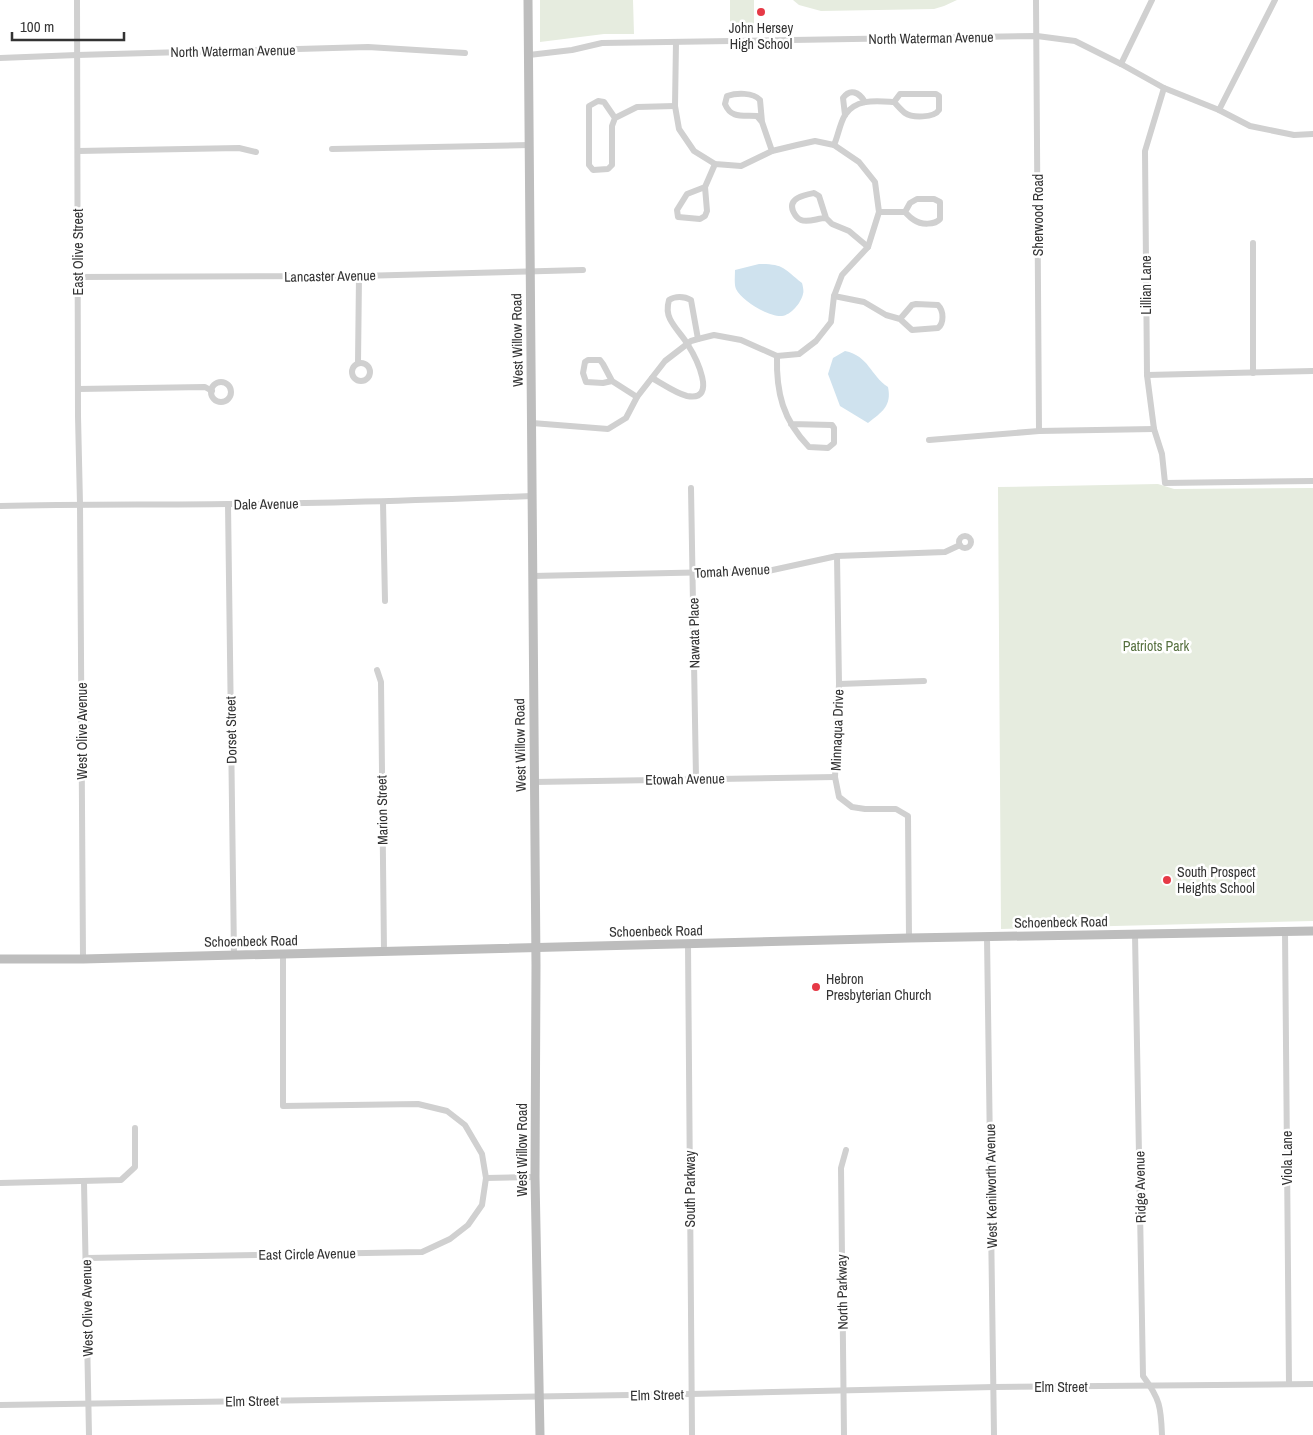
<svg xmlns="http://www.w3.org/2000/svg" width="1313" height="1435" font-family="'Archivo Narrow',sans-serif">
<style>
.green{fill:#e6ecdf}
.water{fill:#cfe2ee}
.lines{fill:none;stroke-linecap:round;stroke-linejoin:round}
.street{stroke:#d0d0d0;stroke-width:6}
.secondary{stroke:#bdbdbd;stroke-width:9}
.poi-dot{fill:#e63946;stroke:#fff;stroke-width:2}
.labels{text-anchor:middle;stroke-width:5;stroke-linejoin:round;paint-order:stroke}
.poi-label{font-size:14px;fill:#333;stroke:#fff;text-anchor:start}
.street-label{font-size:14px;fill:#333;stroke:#fff}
.park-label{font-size:14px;fill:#56703f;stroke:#fff}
</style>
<rect width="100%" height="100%" fill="#fff"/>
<g class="green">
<polygon points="540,0 633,0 634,34 604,34 540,42"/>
<polygon points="730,0 754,0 754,25 730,26"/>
<polygon points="793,0 957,0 944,6 934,9 821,11 799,5"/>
<polygon points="1158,484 1174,489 1313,488 1313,921 1001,929 998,487"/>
</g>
<g class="water">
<path d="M 759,264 C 784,264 783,268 802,283 C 803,287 804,291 803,294 C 801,303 791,315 782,316 C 769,317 742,301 736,289 C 734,284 735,276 735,270 Z"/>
<path d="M 845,351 C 869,356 870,375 888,387 C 892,406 882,412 868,423 L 840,406 L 828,374 L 833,358 Z"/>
</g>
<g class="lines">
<g class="street">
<polyline points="77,0 78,416 80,504 83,959"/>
<polyline points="1036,0 1039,431"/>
<polyline points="529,55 572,50 602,43 1037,36 1075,41 1121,64 1164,88 1219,110 1250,126 1294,135 1313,134"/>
<polyline points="0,58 77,55 368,47 465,53"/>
<polyline points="1121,64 1152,0"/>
<polyline points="1164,88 1145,151 1147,375 1154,429 1162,454 1165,483 1313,481"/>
<polyline points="1219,110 1275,0"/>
<path d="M 845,115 L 843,98 C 850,88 859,92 865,102"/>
<polyline points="615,118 604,102 598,101 589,106 589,165 593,170 608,169 612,165 612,126 615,118 637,107 675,106"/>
<path d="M 762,122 L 757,116 C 743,115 731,119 725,104 L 727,96 C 736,93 753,92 760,100 L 762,122 L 772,151"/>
<path d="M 834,145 C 838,136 840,123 845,115 C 856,98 877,101 894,102 C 897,105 901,110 905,113 C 912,118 934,118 939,110 L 939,96 L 936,94 L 900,94 L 894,102"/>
<polyline points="332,149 529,145"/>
<polyline points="78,151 239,148 256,152"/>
<polyline points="705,187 687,194 677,210 678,217 700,219 705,216 707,211 705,187 715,164"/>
<path d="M 917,199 L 934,199 L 940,202 L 940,219 C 935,225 921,225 914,220 C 910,218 908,215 905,212 L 910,203 Z"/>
<polyline points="879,212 905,212"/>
<path d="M 826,218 C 818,218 808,223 801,220 C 796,218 795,215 793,211 C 788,198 804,195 814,193 L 819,196 L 826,218 L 832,224 L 849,231 L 868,247"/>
<polyline points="1253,243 1253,373"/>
<polyline points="77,277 359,276 583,270"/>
<path d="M 834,296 L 864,302 L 886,315 L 900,319 L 912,330 L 938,328 C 944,323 944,311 938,305 L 916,304 L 912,305 L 900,319"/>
<path d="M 777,356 C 776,393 783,420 809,447 L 828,448 L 834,443 L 834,428 L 832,425 L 791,424"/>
<circle cx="361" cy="372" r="9"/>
<polyline points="358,363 359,276"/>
<polyline points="1147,375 1313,371"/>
<path d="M 652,378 C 663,384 675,393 687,396 C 719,402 695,356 688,345 C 683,336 675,329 670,319 C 667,313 667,307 669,300 C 675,296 684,296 691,300 L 698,339"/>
<polyline points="612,381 603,383 586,382 583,373 585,362 588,360 600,360 603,364 612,381 637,397"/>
<circle cx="221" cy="392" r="10"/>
<polyline points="78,389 205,387 212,391"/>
<polyline points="532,423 608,429 626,418 637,397 665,361 691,341 698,339 714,335 741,340 777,356 799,354 816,341 831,322 834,296 842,275 868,247 879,212 875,182 859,162 834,145 815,141 797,145 772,151 741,166 715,164 694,151 679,129 675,106 676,42"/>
<polyline points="929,440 1039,431 1154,429"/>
<polyline points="691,488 696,778"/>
<polyline points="383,502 385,601"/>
<polyline points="228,504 234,955"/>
<path d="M 0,506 C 76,504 152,505 228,504 C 329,504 431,500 532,496"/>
<circle cx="965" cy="542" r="6"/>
<polyline points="837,556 839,684 835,777 839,797 852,807 865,809 896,809 908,816 909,938"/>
<polyline points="532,576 768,571 837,556 945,552 960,545"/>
<polyline points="377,670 381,682 384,951"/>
<polyline points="839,684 924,681"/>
<polyline points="534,782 835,777"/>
<polyline points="1285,931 1289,1384"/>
<path d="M 1135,934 L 1143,1376 C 1160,1399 1161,1407 1162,1435"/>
<polyline points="987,937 994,1435"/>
<polyline points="688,944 692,1435"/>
<polyline points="486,1178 535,1177"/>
<polyline points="84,1182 89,1435"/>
<polyline points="0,1183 121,1180 135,1167 135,1128"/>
<polyline points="87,1258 422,1252 450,1239 468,1225 482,1205 486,1178 482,1154 465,1125 447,1111 418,1104 283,1106 283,953"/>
<polyline points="0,1405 691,1394 994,1387 1313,1384"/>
<polyline points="844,1435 841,1168 846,1150"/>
</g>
<g class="secondary">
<polyline points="528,0 536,965 535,1177 540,1435"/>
<polyline points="0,959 83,959 909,938 1313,931"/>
</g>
</g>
<g class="poi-dot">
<circle cx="761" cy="12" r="5"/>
<circle cx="1167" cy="880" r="5"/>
<circle cx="816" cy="987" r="5"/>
</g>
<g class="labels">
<g class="poi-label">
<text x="761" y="33" text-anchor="middle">John Hersey<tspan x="761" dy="16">High School</tspan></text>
<text x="1177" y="877">South Prospect<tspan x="1177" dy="16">Heights School</tspan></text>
<text x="826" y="984">Hebron<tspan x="826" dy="16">Presbyterian Church</tspan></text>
</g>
<g class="street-label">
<text transform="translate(931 38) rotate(-1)" y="5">North Waterman Avenue</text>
<text transform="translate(233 51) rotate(-1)" y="5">North Waterman Avenue</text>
<text transform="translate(1038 215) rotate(-90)" y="5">Sherwood Road</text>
<text transform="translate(78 252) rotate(-90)" y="5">East Olive Street</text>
<text transform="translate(330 276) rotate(-1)" y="5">Lancaster Avenue</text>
<text transform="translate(1146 285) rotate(-90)" y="5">Lillian Lane</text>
<text transform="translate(517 340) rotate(-91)" y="5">West Willow Road</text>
<text transform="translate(266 504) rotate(-1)" y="5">Dale Avenue</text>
<text transform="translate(732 571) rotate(-3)" y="5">Tomah Avenue</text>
<text transform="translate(694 633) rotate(-91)" y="5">Nawata Place</text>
<text transform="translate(231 730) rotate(-91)" y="5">Dorset Street</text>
<text transform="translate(837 730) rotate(-88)" y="5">Minnaqua Drive</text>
<text transform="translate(82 731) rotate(-90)" y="5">West Olive Avenue</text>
<text transform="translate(520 745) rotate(-91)" y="5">West Willow Road</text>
<text transform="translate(685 779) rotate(-1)" y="5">Etowah Avenue</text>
<text transform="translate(382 810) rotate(-91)" y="5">Marion Street</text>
<text transform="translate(1061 922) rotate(-1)" y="5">Schoenbeck Road</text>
<text transform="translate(656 931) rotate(-1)" y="5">Schoenbeck Road</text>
<text transform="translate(251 941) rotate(-1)" y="5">Schoenbeck Road</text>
<text transform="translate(522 1150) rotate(-90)" y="5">West Willow Road</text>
<text transform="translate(1287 1158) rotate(-90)" y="5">Viola Lane</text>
<text transform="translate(991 1186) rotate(-91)" y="5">West Kenilworth Avenue</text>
<text transform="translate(1140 1187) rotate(-91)" y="5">Ridge Avenue</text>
<text transform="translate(690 1189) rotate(-90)" y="5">South Parkway</text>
<text transform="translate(307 1254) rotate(-1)" y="5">East Circle Avenue</text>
<text transform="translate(842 1292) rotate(-91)" y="5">North Parkway</text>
<text transform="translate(87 1308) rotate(-91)" y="5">West Olive Avenue</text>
<text x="1061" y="1392">Elm Street</text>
<text transform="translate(657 1395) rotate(-1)" y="5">Elm Street</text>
<text transform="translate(252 1401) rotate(-1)" y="5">Elm Street</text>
</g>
<g class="park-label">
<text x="1156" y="651">Patriots Park</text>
</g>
</g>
<path d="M12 32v8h112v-8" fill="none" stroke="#333333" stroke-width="2.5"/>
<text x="20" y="32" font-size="15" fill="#333333" stroke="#ffffff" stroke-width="4" paint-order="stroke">100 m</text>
</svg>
